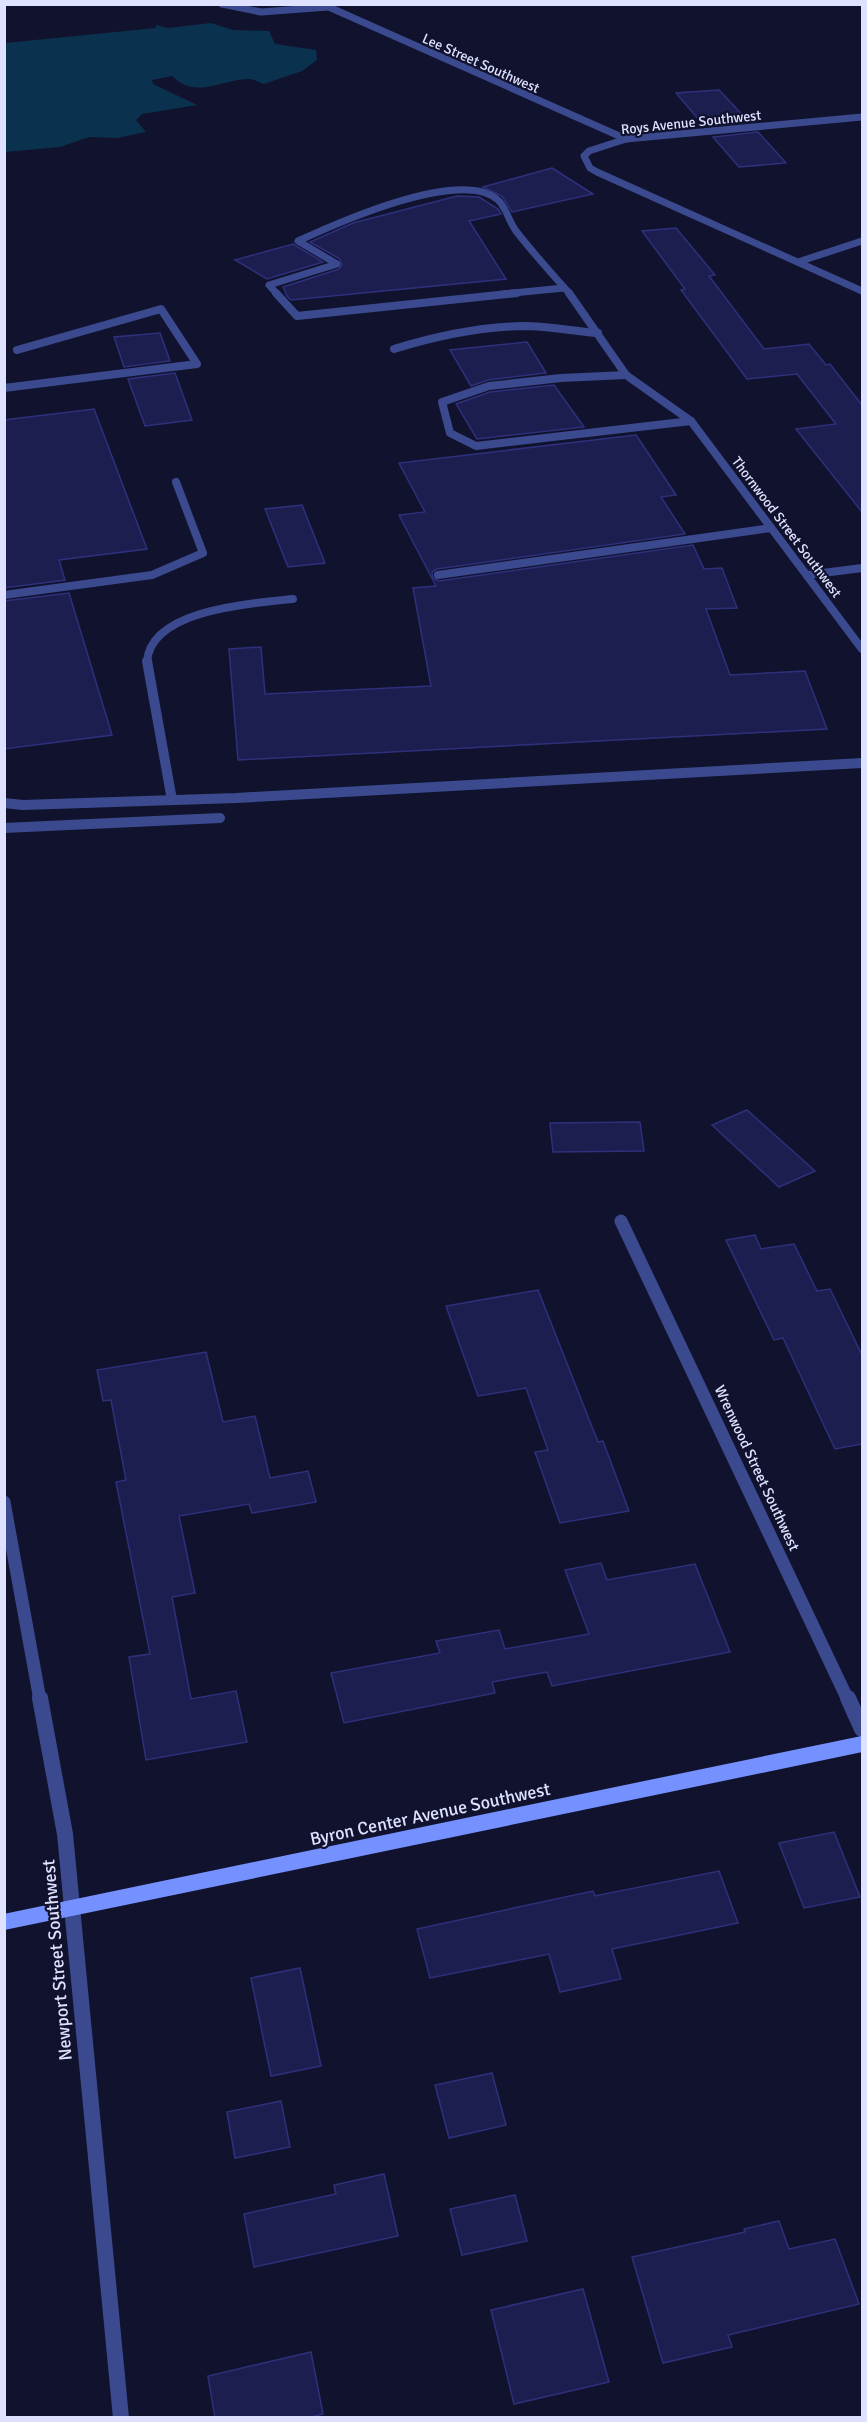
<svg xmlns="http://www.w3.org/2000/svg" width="867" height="2422" font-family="Signika,sans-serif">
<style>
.water{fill:#0a324e}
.building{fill:#1c1e4f;stroke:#2e307c;stroke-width:1.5}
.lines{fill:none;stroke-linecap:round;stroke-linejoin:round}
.service-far2{stroke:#3b4a8e;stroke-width:7}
.service-far1{stroke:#3b4a8e;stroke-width:8}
.service{stroke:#3b4a8e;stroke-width:10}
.minor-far3{stroke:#3b4a8e;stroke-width:7}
.minor-far2{stroke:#3b4a8e;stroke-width:8}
.minor-far1{stroke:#3b4a8e;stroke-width:13}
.minor{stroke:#3b4a8e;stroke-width:16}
.secondary{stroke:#7590ff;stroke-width:16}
.labels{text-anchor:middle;stroke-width:4.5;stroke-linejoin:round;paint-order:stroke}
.far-street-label{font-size:14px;fill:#dee1ff;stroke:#11132e}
.street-label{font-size:15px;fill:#dee1ff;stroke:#11132e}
.near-street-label{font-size:18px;fill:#dee1ff;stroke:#11132e}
</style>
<rect width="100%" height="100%" fill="#11132e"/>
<path class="water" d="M 211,23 L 233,30 L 269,31 L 275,44 L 316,50 L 317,60 L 302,71 L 264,84 C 260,83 254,79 250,79 C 222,79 196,100 172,76 L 152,80 L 153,84 L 197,105 L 142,114 L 136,120 L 146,132 L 117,138 L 89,137 L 60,147 L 5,152 L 5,43 L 156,28 L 156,25 L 168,28 Z"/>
<g class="building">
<polygon points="719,90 749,122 704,126 676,93"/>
<polygon points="758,132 786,163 739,167 713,137"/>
<polygon points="552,168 593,194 512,212 502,196 483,187"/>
<polygon points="457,196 479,197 498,209 501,214 469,221 506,279 291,300 287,296 283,287 339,269 342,265 340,259 310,242 353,223"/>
<polygon points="676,228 715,275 709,276 764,349 809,344 826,365 830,364 862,405 862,512 796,429 836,424 797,374 747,379 681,290 685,289 642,231"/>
<polygon points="293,244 323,262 267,279 235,260"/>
<polygon points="160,333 170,361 124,367 114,337"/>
<polygon points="527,342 546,373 488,380 471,386 450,350"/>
<polygon points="175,373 192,420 145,426 128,379"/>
<polygon points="554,385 584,427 477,439 456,404 490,392"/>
<polygon points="94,409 147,549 59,560 65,580 4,588 4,420"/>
<polygon points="636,435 676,495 661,497 685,534 437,569 432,572 433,578 439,581 693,545 704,569 722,568 737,608 706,609 730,675 805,671 827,729 238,760 229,649 261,647 265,694 431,686 413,588 436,586 399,515 425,512 399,463"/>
<polygon points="302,505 325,563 288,567 265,509"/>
<polygon points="69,593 112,735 4,749 4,601"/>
<polygon points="747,1110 815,1171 779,1187 712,1125"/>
<polygon points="640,1122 644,1151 553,1152 550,1123"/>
<polygon points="755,1235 761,1249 794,1244 817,1291 830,1289 862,1355 862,1444 835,1449 783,1338 774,1340 726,1240"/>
<polygon points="538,1290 598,1442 603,1441 629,1511 560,1523 535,1452 548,1450 526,1388 478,1396 446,1306"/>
<polygon points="206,1352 223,1422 255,1416 270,1478 308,1471 316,1502 252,1513 249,1504 179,1516 195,1593 172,1597 191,1699 236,1691 247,1742 146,1760 129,1657 150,1654 116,1482 126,1480 111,1400 103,1401 97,1370"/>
<polygon points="601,1563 607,1580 695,1564 730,1652 552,1686 547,1672 492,1682 495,1693 344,1723 331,1673 440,1653 436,1641 499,1630 505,1649 589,1634 565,1570"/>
<polygon points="834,1832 860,1897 804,1908 779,1843"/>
<polygon points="719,1871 738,1923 612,1949 621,1979 560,1992 549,1954 430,1978 417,1929 593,1891 595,1896"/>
<polygon points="300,1968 321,2066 271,2076 251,1978"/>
<polygon points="492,2073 506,2125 449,2138 435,2085"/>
<polygon points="281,2101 290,2147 235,2158 227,2112"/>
<polygon points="384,2174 398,2236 254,2267 244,2214 336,2194 334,2185"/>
<polygon points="515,2195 527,2241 462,2255 450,2209"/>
<polygon points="779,2221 789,2249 835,2239 859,2304 728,2335 732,2347 663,2363 632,2257 745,2232 744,2229"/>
<polygon points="583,2289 609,2382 514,2404 491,2310"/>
<polygon points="311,2352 323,2414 307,2418 215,2418 208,2376"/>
</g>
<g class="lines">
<g class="service-far2">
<path d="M 277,294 L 269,285 L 337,264 L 298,241 C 337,223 461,167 498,200 C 506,207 509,222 516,231 C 533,253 552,274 570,294"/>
<polyline points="503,294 564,288"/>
</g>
<g class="service-far1">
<polyline points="276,293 297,316 517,293"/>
<polyline points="569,293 626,375 691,421"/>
<path d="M 394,349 C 436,336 479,327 523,326 C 548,326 573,331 598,333"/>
<polyline points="626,375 561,378 489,386 442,402 450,433 476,446 691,421"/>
<polyline points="4,388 197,364 161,309 17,350"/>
<polyline points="438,575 771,528"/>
<polyline points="807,575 862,568"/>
<polyline points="4,595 152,575 203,553 176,482"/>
<path d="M 147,662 C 150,609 254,603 293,599"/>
</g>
<g class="service">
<polyline points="147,661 172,800"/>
<polyline points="4,803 23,805 236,798 862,763"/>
<polyline points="4,828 220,818"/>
</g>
<g class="minor-far3">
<polyline points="222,4 261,12 328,7"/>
<polyline points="322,4 626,139"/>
<polyline points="862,117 626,139 589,151 584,156 590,168 597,172 862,291"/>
<polyline points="798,262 862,241"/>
</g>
<polyline class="minor-far2" points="691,421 862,649"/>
<g class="minor-far1">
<polyline points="621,1221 848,1700"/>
<polyline points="4,1502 40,1700"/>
</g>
<g class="minor">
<polyline points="40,1698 65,1834 121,2418"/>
<polyline points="848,1698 862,1729"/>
</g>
<polyline class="secondary" points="4,1922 862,1744"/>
</g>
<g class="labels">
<g class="far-street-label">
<text transform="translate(481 63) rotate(24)" y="5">Lee Street Southwest</text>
<text transform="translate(691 122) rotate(-6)" y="5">Roys Avenue Southwest</text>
<text transform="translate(787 527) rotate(53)" y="5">Thornwood Street Southwest</text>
</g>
<g class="street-label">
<text transform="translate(757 1468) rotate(65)" y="5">Wrenwood Street Southwest</text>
</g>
<g class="near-street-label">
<text transform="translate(430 1814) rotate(-12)" y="6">Byron Center Avenue Southwest</text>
<text transform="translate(57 1960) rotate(-95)" y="6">Newport Street Southwest</text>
</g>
</g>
<rect width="867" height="2422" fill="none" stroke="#dee1ff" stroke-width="12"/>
</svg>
